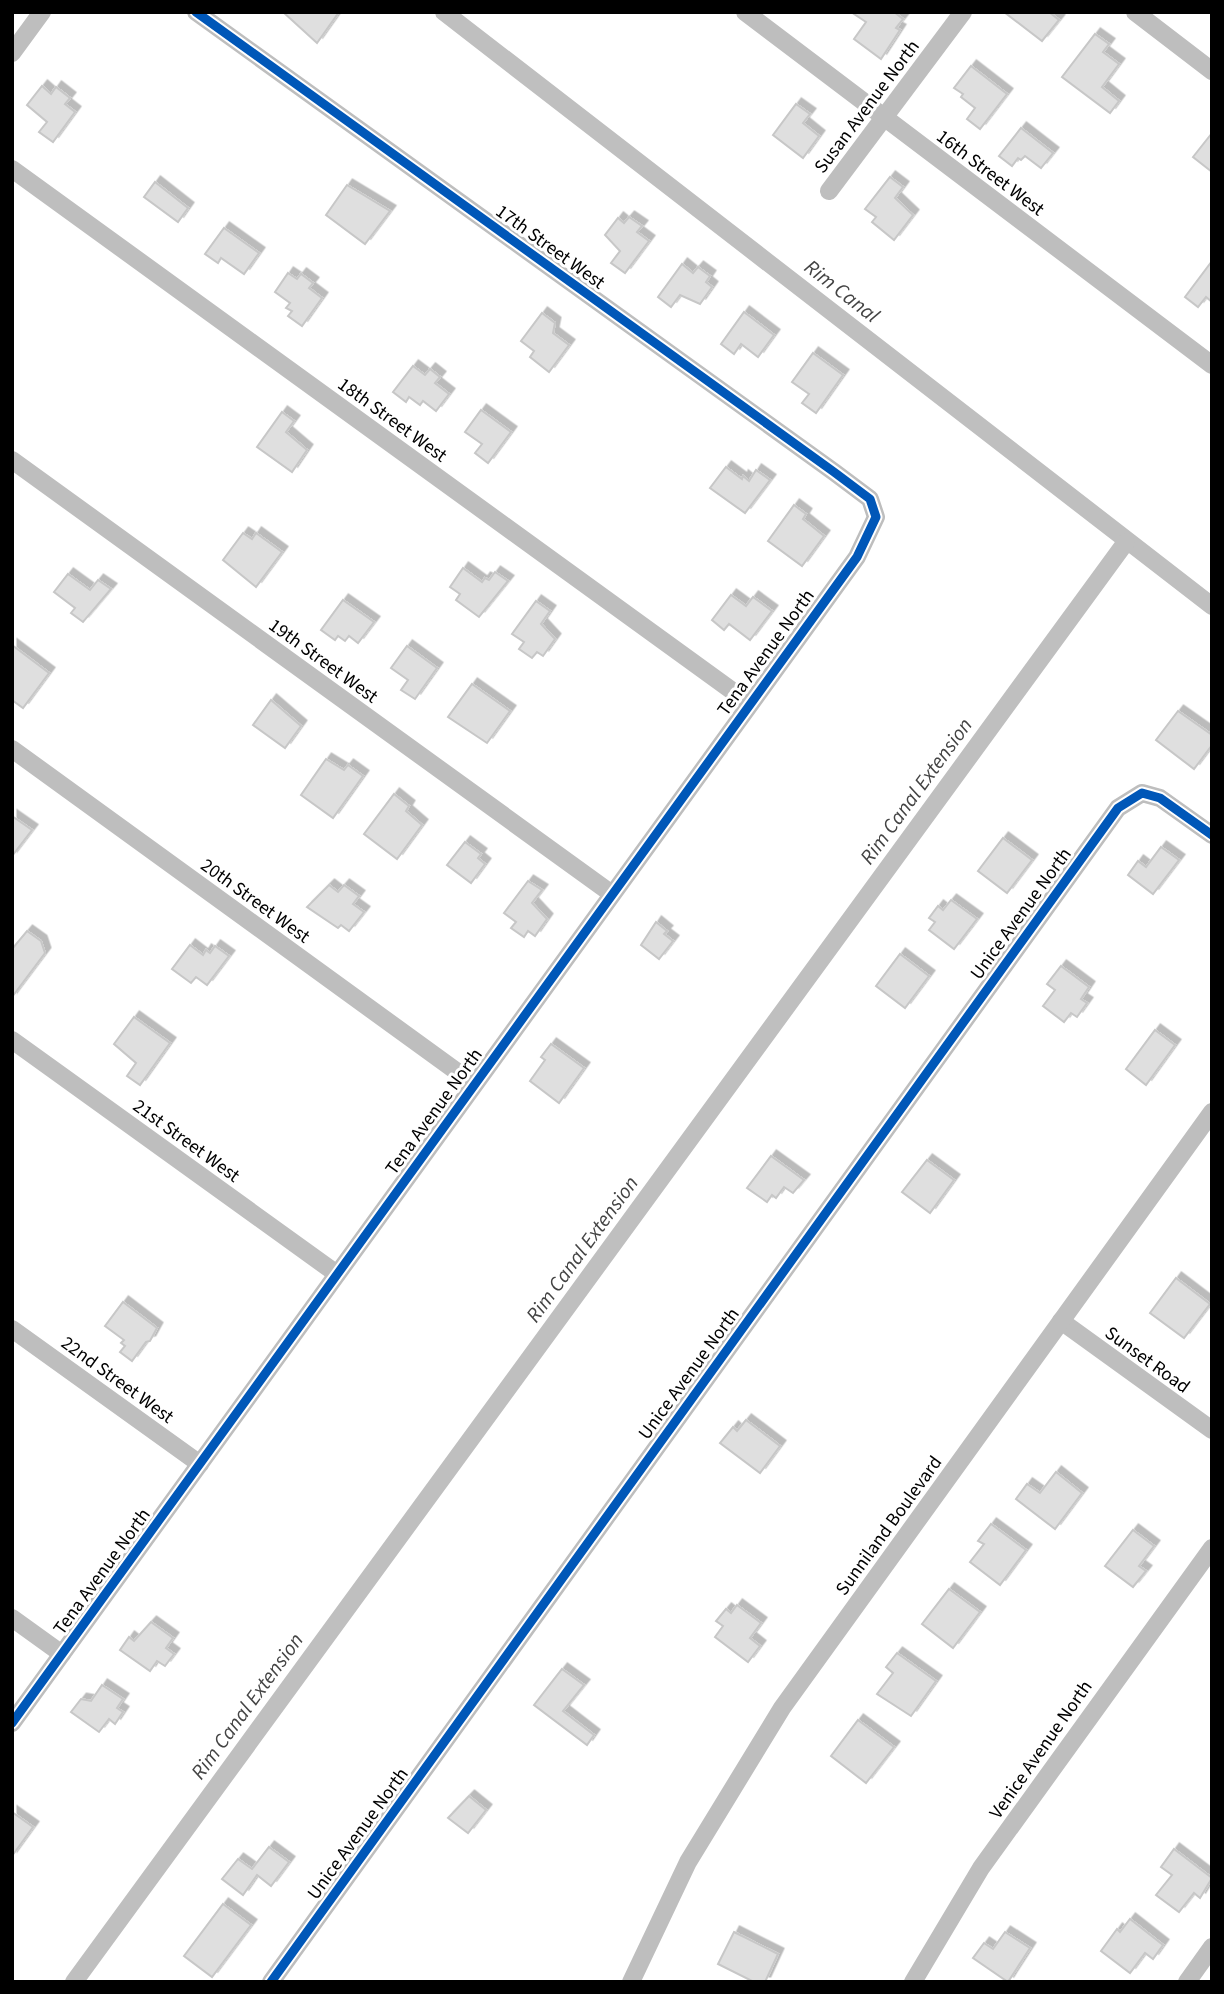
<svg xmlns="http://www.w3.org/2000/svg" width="1224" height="1994" font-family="'Source Sans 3',sans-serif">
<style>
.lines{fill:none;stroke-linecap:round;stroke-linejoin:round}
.canal{stroke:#bfbfbf;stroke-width:18}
.building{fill:#dfdfdf;stroke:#c7c7c7;stroke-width:2;filter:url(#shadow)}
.minor{stroke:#bebebe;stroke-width:18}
.cycleway-casing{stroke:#fff;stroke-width:13}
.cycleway{stroke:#0057b8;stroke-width:9}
.labels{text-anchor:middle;stroke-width:6;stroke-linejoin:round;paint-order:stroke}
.street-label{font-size:19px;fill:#000;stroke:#fff}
.water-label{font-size:21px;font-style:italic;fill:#444;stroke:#fff}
</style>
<defs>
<filter id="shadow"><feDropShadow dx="5.5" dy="-5.5" stdDeviation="0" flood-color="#0004"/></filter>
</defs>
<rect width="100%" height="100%" fill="#fff"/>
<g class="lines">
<g class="canal">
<polyline points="444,12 1212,606"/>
<polyline points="74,1982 1126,542"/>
</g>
</g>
<g class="building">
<polygon points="283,12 339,12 317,43"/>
<polygon points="851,12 894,12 903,19 896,28 900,30 881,59 854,39 866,22"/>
<polygon points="1004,12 1049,12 1059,20 1042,41"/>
<polygon points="1095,34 1109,44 1103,52 1119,64 1102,87 1119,101 1110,113 1062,77"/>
<polygon points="971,66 1007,94 980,129 967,119 975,108 961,97 963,94 954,88"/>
<polygon points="42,86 51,94 56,87 70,98 65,104 75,112 53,142 39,132 47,122 27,105"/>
<polygon points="796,104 810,114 803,123 819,136 803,158 773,135"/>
<polygon points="1021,128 1053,153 1041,168 1025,156 1021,160 1018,158 1012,166 999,156"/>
<polygon points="1212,133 1212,172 1193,157"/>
<polygon points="890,177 903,187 895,198 913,215 894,240 872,222 876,217 865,209"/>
<polygon points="155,182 188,208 178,222 144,197"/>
<polygon points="347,185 390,211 365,244 326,215"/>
<polygon points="629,217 642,226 637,232 649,241 625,273 611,263 620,251 605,235 618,218 624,223"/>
<polygon points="224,228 259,253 244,274 221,258 218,263 205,254"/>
<polygon points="1212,261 1212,302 1206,297 1198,307 1185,297"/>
<polygon points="682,264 693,273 698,267 710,276 706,282 712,287 700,304 680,295 671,307 658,297"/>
<polygon points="288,273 297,279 301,274 313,283 309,288 322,298 302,326 288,316 292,311 286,308 290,303 275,292"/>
<polygon points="744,312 774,335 758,357 741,344 734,354 721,344"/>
<polygon points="542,313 555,323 553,333 569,345 549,372 530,357 534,351 521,341"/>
<polygon points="813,353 843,375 816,413 802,403 809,394 792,382"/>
<polygon points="413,366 425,375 430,369 440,377 435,383 449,394 436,411 423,401 420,405 409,397 406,402 393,392"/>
<polygon points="481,410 511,432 488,463 475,453 482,444 465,432"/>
<polygon points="282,412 294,421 286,432 307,450 292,472 257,447"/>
<polygon points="726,467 742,479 743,476 749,481 756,470 770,480 745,513 710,488"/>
<polygon points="794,505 806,514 803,519 824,536 802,566 768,541"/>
<polygon points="243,533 252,539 256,533 282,552 256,587 223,560"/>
<polygon points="463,568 482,582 485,578 489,580 495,572 508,581 479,617 456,600 460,594 450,587"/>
<polygon points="68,574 90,590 98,580 111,589 83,622 71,613 75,608 54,592"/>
<polygon points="731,595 746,606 753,597 772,611 750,640 729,624 724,630 712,620"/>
<polygon points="343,600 374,622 358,643 349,636 345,641 338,636 335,640 321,630"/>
<polygon points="536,601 550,611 541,624 555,639 543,656 537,652 532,658 519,649 524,642 512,634"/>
<polygon points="12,645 49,673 23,708 12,700"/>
<polygon points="407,646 437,668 415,699 401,690 408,680 391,668"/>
<polygon points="472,684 510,711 487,743 448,717"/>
<polygon points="271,700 301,726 285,748 253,725"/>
<polygon points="1178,711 1212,735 1212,745 1194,769 1156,740"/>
<polygon points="326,759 344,770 348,765 363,776 333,818 301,795"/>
<polygon points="394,794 409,806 406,811 422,825 397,859 364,834"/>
<polygon points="12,816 32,830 12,856"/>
<polygon points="1003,838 1032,860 1007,893 978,871"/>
<polygon points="465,842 481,854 478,858 485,864 471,883 447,865"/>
<polygon points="1161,847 1179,860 1153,894 1128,875 1138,861 1146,867"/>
<polygon points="528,881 542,890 532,903 547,919 535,936 528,931 524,937 511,928 516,922 504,913"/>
<polygon points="329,885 338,892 344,885 359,896 353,904 364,912 349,931 341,925 338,928 307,907"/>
<polygon points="951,900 977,919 954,949 929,930 935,922 929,918 938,906 943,910"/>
<polygon points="656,922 667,931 664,934 673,941 659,959 641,945"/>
<polygon points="27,931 41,941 45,953 12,997 12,949"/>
<polygon points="190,945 203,955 206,950 210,953 215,946 229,956 207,985 196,977 191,983 172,969"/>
<polygon points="900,954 929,976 905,1008 876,986"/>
<polygon points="1061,966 1089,987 1081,999 1087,1003 1077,1017 1071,1013 1064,1022 1043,1006 1055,990 1047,984"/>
<polygon points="134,1017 170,1043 140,1085 127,1076 136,1063 114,1044"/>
<polygon points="1155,1030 1175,1045 1146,1085 1126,1069"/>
<polygon points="551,1044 584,1068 559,1103 530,1081 545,1060 541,1057"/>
<polygon points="771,1156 804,1180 793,1193 784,1187 776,1198 772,1195 767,1202 747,1188"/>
<polygon points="927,1160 954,1180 930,1213 902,1192"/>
<polygon points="1176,1278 1210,1304 1184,1338 1150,1313"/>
<polygon points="123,1302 157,1328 150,1341 146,1342 132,1361 120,1352 125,1346 121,1343 124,1340 105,1326"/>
<polygon points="746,1420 780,1446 760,1473 720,1443 733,1427 737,1431"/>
<polygon points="1056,1472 1082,1493 1055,1529 1016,1499 1027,1484 1040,1493"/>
<polygon points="991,1524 1026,1550 1000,1585 970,1562 984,1544 978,1541"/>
<polygon points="1133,1530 1154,1546 1139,1566 1146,1571 1133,1587 1105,1566"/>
<polygon points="949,1589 980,1612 953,1648 922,1624"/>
<polygon points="737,1605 761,1623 750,1638 760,1646 748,1662 715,1637 723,1626 716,1621 726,1609 731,1613"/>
<polygon points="151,1622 173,1638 166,1648 174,1654 165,1666 157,1661 150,1671 120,1650 129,1637 134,1641"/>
<polygon points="897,1653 936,1681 911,1716 877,1694 893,1673 886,1667"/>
<polygon points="562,1669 584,1685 563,1711 594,1735 587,1745 534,1705"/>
<polygon points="102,1685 123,1699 117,1708 123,1712 115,1724 109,1719 99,1732 71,1712 81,1699 91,1701"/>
<polygon points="858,1720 894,1747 866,1783 831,1756"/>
<polygon points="469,1796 486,1810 468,1833 448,1818"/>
<polygon points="12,1812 33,1827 12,1856"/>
<polygon points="269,1847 289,1862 271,1886 257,1875 243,1895 222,1879 238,1859 252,1869"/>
<polygon points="1174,1849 1212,1878 1200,1898 1194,1893 1179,1912 1156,1895 1172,1875 1161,1867"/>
<polygon points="223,1904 251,1925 212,1977 184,1956"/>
<polygon points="1130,1919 1163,1945 1153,1959 1145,1953 1130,1973 1101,1951 1117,1929 1120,1932"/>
<polygon points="734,1932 778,1954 765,1982 754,1982 718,1964"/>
<polygon points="1005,1932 1030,1948 1008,1982 973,1958 984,1943 993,1949"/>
</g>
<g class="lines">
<g class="minor">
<polyline points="745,12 1212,365"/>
<polyline points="1135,12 1212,71"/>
<polyline points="12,53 42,12"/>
<polyline points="12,169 749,703"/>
<polyline points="829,191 963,12"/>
<polyline points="12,460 612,894"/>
<polyline points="12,749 474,1084"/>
<polyline points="12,1040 337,1274"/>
<polyline points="1061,1321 1212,1430"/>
<polyline points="12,1329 200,1464"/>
<polyline points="12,1618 62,1654"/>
<polyline points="12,1723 857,557 876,517 870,499 834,472 196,12"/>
<polyline points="271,1982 1118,808 1142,793 1160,798 1212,835"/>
<polyline points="631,1982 688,1862 782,1708 1212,1112"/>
<polyline points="913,1982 981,1868 1212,1548"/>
<polyline points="1187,1982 1212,1947"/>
</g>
<defs>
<g id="cycleway">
<polyline points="12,1723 857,557 876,517 870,499 834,472 196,12"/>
<polyline points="271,1982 1118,808 1142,793 1160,798 1212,835"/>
</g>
</defs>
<use href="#cycleway" class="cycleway-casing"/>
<use href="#cycleway" class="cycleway"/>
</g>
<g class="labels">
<g class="street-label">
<text transform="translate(866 106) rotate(-53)" y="7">Susan Avenue North</text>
<text transform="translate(991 172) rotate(37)" y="7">16th Street West</text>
<text transform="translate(551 246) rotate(36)" y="7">17th Street West</text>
<text transform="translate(393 419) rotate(36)" y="7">18th Street West</text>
<text transform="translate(765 652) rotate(-54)" y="7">Tena Avenue North</text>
<text transform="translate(324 660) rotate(36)" y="7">19th Street West</text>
<text transform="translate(256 900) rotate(36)" y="7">20th Street West</text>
<text transform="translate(1020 913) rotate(-54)" y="7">Unice Avenue North</text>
<text transform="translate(433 1111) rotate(-54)" y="7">Tena Avenue North</text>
<text transform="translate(187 1140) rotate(36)" y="7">21st Street West</text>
<text transform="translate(1148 1359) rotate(36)" y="7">Sunset Road</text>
<text transform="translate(688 1373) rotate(-54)" y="7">Unice Avenue North</text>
<text transform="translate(118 1379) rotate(36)" y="7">22nd Street West</text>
<text transform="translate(888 1525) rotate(-54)" y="7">Sunniland Boulevard</text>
<text transform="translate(101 1571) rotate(-54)" y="7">Tena Avenue North</text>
<text transform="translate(1040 1749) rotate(-55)" y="7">Venice Avenue North</text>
<text transform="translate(357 1833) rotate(-54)" y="7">Unice Avenue North</text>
</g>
<g class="water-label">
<text transform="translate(842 291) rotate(38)" y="7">Rim Canal</text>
<text transform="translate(916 791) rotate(-54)" y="7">Rim Canal Extension</text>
<text transform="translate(582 1249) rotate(-54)" y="7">Rim Canal Extension</text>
<text transform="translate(247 1706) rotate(-54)" y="7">Rim Canal Extension</text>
</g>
</g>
<rect width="1224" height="1994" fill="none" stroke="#000000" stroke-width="28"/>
</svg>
